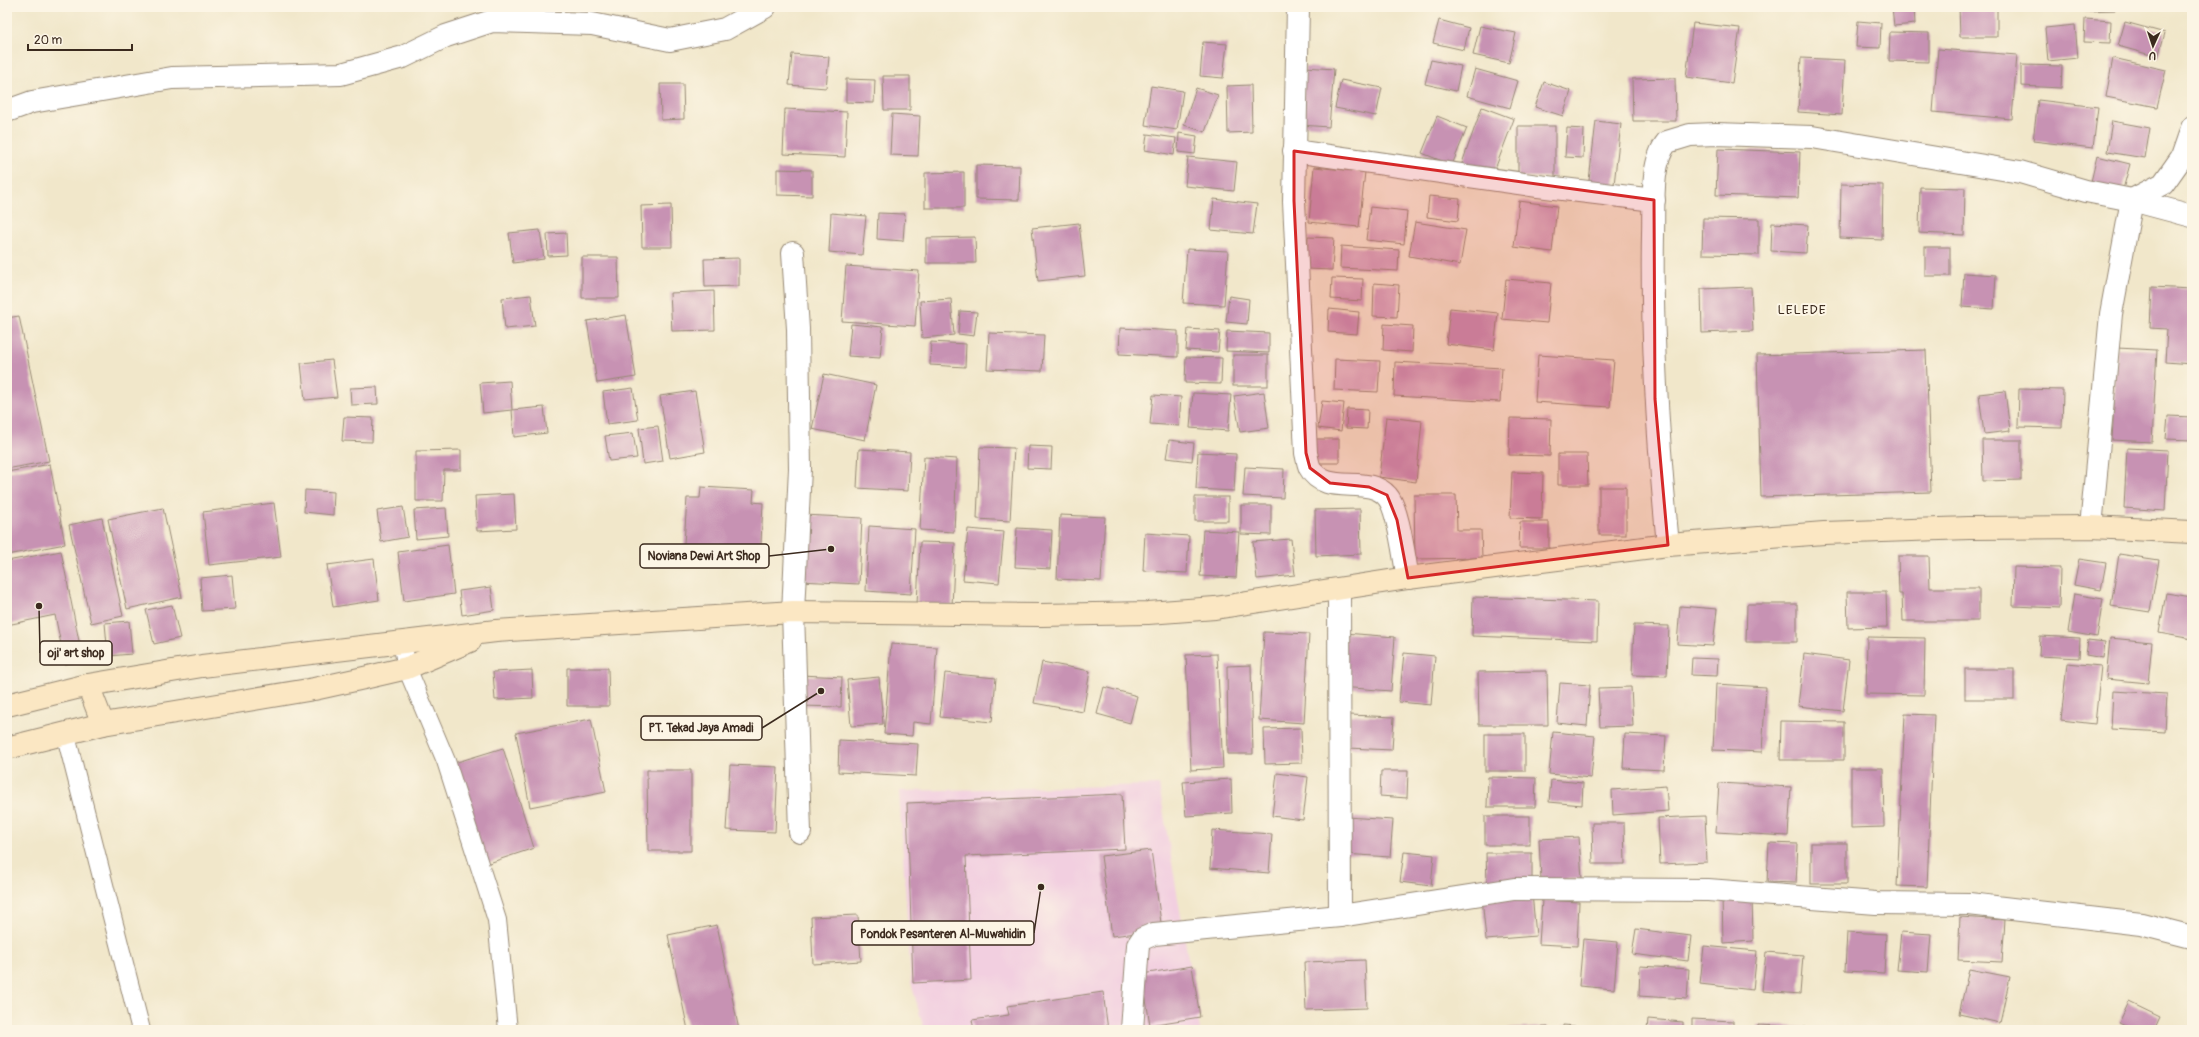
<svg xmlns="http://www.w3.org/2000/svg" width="2199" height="1037" font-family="Pangolin,sans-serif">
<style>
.built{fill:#f2cfe0}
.building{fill:#c792b3}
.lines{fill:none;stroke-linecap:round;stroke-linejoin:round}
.service-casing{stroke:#968874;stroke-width:20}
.minor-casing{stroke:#968874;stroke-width:24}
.secondary-casing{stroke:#968874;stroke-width:24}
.service{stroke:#fff;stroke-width:18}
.minor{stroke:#fff;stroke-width:22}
.secondary{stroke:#fbe7c3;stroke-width:22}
.marked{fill:#d62828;fill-opacity:0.2;stroke:#d62828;stroke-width:3;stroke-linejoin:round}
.labels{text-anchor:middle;stroke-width:4;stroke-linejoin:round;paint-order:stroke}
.quarter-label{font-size:13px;letter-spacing:1px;fill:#3b2a1e;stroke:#fcf5e5}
.leader{fill:none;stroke:#3b2a1e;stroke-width:1.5}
.callout-dot{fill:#3b2a1e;stroke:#fcf5e5;stroke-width:1.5}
.callout{fill:#fcf5e5;stroke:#3b2a1e;stroke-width:1.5}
.callout-label{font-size:12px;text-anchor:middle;font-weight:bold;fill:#3b2a1e}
</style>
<rect width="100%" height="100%" fill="#fcf5e5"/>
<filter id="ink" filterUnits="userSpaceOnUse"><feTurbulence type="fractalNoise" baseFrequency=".025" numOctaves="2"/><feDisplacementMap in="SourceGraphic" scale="8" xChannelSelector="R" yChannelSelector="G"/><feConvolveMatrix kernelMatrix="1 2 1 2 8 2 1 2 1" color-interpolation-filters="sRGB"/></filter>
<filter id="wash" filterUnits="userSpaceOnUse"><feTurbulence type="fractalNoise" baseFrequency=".012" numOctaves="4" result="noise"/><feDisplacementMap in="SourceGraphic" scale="16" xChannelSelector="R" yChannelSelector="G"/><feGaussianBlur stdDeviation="0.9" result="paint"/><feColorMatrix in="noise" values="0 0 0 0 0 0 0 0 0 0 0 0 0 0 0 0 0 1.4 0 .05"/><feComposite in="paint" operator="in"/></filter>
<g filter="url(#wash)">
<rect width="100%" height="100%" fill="#f1e7ca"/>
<polygon class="built" points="1159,785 1200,1030 924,1030 911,982 899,791"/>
<g id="blocks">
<g class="building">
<polygon points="1892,7 1914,7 1915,24 1894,26"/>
<polygon points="1959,7 1997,8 1997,37 1960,37"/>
<polygon points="2085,7 2116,7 2116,10 2085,11"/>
<polygon points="2085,19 2111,21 2110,43 2084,42"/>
<polygon points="1439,20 1469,28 1464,50 1433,43"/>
<polygon points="1858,21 1881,23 1880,48 1856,47"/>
<polygon points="2125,22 2165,33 2158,57 2118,46"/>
<polygon points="1693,23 1740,28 1732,83 1686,77"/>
<polygon points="2075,25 2078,58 2048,61 2045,28"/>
<polygon points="1480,26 1516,33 1509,63 1473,55"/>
<polygon points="1890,32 1929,33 1929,62 1889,61"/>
<polygon points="1203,42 1227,44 1223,78 1200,76"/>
<polygon points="1938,49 2017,55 2012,119 1933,112"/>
<polygon points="792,54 829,57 826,88 789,85"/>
<polygon points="1801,58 1845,60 1842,115 1798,112"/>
<polygon points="2113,58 2166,70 2157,107 2106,97"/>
<polygon points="1431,60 1461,66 1456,91 1425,84"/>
<polygon points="2021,65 2062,66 2061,88 2021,86"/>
<polygon points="1305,67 1334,69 1329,127 1300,125"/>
<polygon points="1475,69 1518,81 1510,108 1467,96"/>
<polygon points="883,76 910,76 910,110 884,110"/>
<polygon points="1675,78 1676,121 1633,121 1632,79"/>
<polygon points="846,79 875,80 874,103 846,102"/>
<polygon points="1341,80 1382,88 1376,116 1335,108"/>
<polygon points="1544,82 1571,91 1563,116 1535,107"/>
<polygon points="660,84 683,84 684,119 661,120"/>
<polygon points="1251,85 1252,132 1228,133 1227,86"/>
<polygon points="1151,86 1183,91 1177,130 1145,125"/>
<polygon points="1196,88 1218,95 1205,132 1184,125"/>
<polygon points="2038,100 2098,107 2093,148 2033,141"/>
<polygon points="1482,107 1514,119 1492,177 1461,166"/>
<polygon points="785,109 847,112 845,157 783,154"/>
<polygon points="892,114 920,116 918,156 890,155"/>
<polygon points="1437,116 1467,128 1452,165 1422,153"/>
<polygon points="1596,121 1621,124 1613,193 1588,189"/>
<polygon points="2112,121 2150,128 2145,158 2107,152"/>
<rect x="1518" y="126" width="37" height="51"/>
<polygon points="1567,128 1584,129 1583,158 1565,157"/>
<polygon points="1179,133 1197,136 1195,154 1178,152"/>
<polygon points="1147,134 1176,138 1174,155 1145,150"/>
<polygon points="1718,149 1800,152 1798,198 1716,195"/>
<polygon points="2097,156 2130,164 2122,193 2090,186"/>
<polygon points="1188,157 1237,162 1234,191 1185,186"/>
<polygon points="976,165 1020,166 1019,200 976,199"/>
<polygon points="1314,167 1365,172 1359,227 1309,222"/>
<polygon points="777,169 812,170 812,196 777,195"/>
<polygon points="964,172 964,208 925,208 925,173"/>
<polygon points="1841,184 1883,185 1882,240 1840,238"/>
<polygon points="1920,187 1965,188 1964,235 1919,233"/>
<polygon points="1429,196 1460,199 1458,221 1427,217"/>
<polygon points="1214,199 1257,204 1253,234 1211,230"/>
<polygon points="1519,201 1557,206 1552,252 1514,247"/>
<polygon points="671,205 672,247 642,247 641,206"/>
<polygon points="1370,207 1407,211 1404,244 1366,240"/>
<polygon points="831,213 866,216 862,255 829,252"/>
<polygon points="878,213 905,214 903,241 877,239"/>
<polygon points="1703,218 1759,219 1759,255 1702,254"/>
<polygon points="1415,222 1466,230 1460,265 1409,256"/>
<polygon points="1079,223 1085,276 1038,281 1032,228"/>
<polygon points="1772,223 1808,225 1806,253 1771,251"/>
<polygon points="540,230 544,259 513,263 509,233"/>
<polygon points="566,233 567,255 548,256 547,234"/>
<polygon points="975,237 976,263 926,263 926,238"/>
<polygon points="1308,237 1334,238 1332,270 1307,269"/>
<polygon points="1341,246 1399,250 1398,271 1340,268"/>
<rect x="1925" y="247" width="25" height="29"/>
<polygon points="1187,249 1228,251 1224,305 1183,303"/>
<polygon points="582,257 618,257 619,298 582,298"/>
<polygon points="739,258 739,286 705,287 704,259"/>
<polygon points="846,266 919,271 915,326 842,321"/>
<polygon points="1964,273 1996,275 1994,309 1962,307"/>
<polygon points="1332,278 1363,279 1362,301 1331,299"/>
<polygon points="1506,279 1551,283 1547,323 1502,319"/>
<polygon points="1374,283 1399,285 1397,317 1373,316"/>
<polygon points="1751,287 1753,331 1702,333 1701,289"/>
<polygon points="2152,287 2192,289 2192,364 2165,362 2167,329 2150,328"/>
<polygon points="714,291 715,330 672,331 670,293"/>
<polygon points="531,295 535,326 505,329 502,298"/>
<polygon points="1229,296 1249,299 1247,324 1226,322"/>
<polygon points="951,299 954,335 922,338 920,301"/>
<polygon points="1450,308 1498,313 1494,350 1446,344"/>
<polygon points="1329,309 1359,312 1357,334 1328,332"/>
<polygon points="960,311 977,312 974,336 958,334"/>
<polygon points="626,315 636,377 597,383 587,321"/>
<polygon points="19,316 49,461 7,469 7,318"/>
<polygon points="851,324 883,327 880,358 848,356"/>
<polygon points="1384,324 1413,326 1412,352 1383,350"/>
<polygon points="1120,328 1178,331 1178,357 1119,354"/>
<polygon points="1188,329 1220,331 1218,352 1186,350"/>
<polygon points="1227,331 1269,333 1269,353 1226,351"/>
<polygon points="989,333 1044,335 1042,371 987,369"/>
<polygon points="931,342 966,344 965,367 930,365"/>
<polygon points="2117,348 2157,350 2152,442 2112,440"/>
<polygon points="1926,350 1931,492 1761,497 1757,355"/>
<rect x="1233" y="355" width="35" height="31"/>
<polygon points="1538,355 1614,360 1610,407 1535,402"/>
<polygon points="1186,357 1222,358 1221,384 1185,383"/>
<polygon points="1335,359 1380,361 1378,392 1334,390"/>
<polygon points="332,360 337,397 305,400 301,363"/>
<polygon points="1395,362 1502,368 1500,402 1394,396"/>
<polygon points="824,374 876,385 865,440 812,429"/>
<polygon points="510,381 512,410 483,413 480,383"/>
<polygon points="377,387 378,404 351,405 350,388"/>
<polygon points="633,388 638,420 607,424 603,392"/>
<polygon points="2019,389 2063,390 2062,428 2018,427"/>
<polygon points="695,391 705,452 670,458 660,396"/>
<polygon points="2005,391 2010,431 1984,434 1979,394"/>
<polygon points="1264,392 1269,428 1240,432 1234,396"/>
<polygon points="1193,393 1231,395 1228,431 1190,428"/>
<polygon points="1153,395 1181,397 1179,426 1150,424"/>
<polygon points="1322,401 1344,403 1341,431 1318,428"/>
<polygon points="544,407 547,433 514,437 512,410"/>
<polygon points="1347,409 1368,410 1367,429 1346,428"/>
<polygon points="2168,416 2192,417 2192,440 2166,439"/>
<polygon points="344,417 373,418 372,442 342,441"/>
<polygon points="1386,417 1422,421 1416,482 1379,477"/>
<polygon points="1510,418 1551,419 1550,456 1509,455"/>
<polygon points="658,426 663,461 643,464 639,428"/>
<polygon points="633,433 637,458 609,461 605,436"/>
<polygon points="1313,439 1339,439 1339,463 1314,463"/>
<polygon points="1169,440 1194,443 1192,461 1166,458"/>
<polygon points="1982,440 2021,440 2021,480 1983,481"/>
<polygon points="1028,446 1052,447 1051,469 1027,468"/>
<polygon points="980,447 1014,448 1010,521 977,519"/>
<polygon points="2127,448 2168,450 2165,511 2124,508"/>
<polygon points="859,449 910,452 908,491 857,488"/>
<polygon points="461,450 461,470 444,470 443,501 416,501 416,451"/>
<polygon points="1198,452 1236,454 1234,491 1196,489"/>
<polygon points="1558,454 1587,454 1588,485 1558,485"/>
<polygon points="924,457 957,459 954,532 920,530"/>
<polygon points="50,464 65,544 7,555 7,472"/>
<polygon points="1245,467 1284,469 1283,498 1243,496"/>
<polygon points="1512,472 1543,473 1542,519 1510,518"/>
<polygon points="701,487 754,490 753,502 763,503 760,563 683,559 687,498 700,498"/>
<rect x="1599" y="487" width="27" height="48"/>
<polygon points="305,490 334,492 333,515 304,512"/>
<polygon points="514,494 516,529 477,531 475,496"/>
<polygon points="1414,495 1456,495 1457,530 1481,530 1482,558 1415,559"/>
<rect x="1195" y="497" width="33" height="24"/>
<polygon points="274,503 281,557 209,565 203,512"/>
<polygon points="1241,505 1271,505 1271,535 1241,534"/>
<polygon points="403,507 408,537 381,542 377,511"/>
<polygon points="163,508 182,597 127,609 108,519"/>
<polygon points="446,508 448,536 416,539 414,510"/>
<polygon points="1360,509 1361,554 1316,556 1315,510"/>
<polygon points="804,515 862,518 859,584 800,581"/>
<polygon points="1060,515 1105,517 1101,581 1057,579"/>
<polygon points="102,518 123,616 91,623 69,525"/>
<polygon points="1520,522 1549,522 1549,548 1519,548"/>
<polygon points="869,526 915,529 911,594 866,591"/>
<polygon points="1017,528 1052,530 1050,569 1015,567"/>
<polygon points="968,529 1004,532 999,583 963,580"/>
<polygon points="1203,530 1239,532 1236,578 1200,576"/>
<polygon points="1145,533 1189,536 1187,573 1143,571"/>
<polygon points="1291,539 1295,575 1257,579 1253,542"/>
<polygon points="920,542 955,543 952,606 917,604"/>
<polygon points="448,545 454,594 404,601 398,552"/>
<polygon points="61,551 83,661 65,664 55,615 7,625 7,561"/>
<polygon points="2119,554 2159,560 2150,612 2111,606"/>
<polygon points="1898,556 1929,556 1930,588 1979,588 1979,621 1903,621 1902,594 1899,594"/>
<polygon points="374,559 379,600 333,607 327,565"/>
<polygon points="2079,559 2106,563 2101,590 2074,585"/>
<polygon points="2014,567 2060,568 2059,608 2013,606"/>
<polygon points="232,575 235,609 202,611 200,578"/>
<polygon points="491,587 494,610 462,615 459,591"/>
<polygon points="1847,592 1886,592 1887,627 1848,628"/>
<polygon points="2166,593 2192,597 2192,639 2159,633"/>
<polygon points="2074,594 2103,599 2097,637 2068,632"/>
<polygon points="1473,597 1598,601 1597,641 1472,636"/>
<polygon points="1747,604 1797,604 1797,642 1746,642"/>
<polygon points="172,605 180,638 154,644 146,610"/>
<polygon points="1680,606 1717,609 1713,646 1677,644"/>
<polygon points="129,621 132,654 108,656 105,623"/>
<polygon points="1634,625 1669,626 1667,676 1632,675"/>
<polygon points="1264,632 1309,634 1304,723 1259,720"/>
<polygon points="1345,633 1395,637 1391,691 1340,687"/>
<polygon points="2040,636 2080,638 2079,658 2039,656"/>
<polygon points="1867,637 1925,638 1924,695 1866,694"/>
<polygon points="2110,638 2152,642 2148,683 2106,679"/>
<polygon points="2088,640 2105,642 2103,658 2086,655"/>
<polygon points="891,644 937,647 931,724 913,722 912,736 884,734"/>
<polygon points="1404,653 1435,656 1431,705 1399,702"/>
<polygon points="1217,654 1223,768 1191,770 1186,655"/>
<polygon points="1804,654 1849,660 1843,711 1798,706"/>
<polygon points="1692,658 1718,659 1717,676 1691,675"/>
<polygon points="1042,662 1090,671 1083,712 1034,703"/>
<polygon points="2067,663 2101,666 2095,724 2061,720"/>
<polygon points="1251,665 1253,754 1228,754 1227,666"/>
<polygon points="567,668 608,668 609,706 567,706"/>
<rect x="1965" y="669" width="49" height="30"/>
<polygon points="532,670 533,698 495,700 493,672"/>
<polygon points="1547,671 1548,725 1479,725 1478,672"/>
<polygon points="945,673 996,678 992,722 940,717"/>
<polygon points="801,675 842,677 841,707 800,706"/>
<polygon points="879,677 883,724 851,726 847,680"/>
<polygon points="1560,683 1590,685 1587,726 1557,723"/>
<polygon points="1716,684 1766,687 1762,752 1713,750"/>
<polygon points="1104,687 1137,696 1130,723 1097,714"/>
<polygon points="1631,687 1633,726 1600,727 1598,688"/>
<polygon points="2113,691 2167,694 2165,732 2111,729"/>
<polygon points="1905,714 1934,715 1927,887 1897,886"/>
<polygon points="1350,715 1394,717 1392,750 1348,748"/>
<polygon points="591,719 606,792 530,807 516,733"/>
<polygon points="1781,721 1844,722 1844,760 1780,760"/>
<polygon points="1301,728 1302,763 1265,764 1264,729"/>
<polygon points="1553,732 1595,736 1591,778 1549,774"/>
<rect x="1485" y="734" width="40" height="37"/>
<polygon points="1625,734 1666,736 1664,770 1623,768"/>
<polygon points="839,740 918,744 916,776 838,772"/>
<polygon points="503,748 534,848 486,864 454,763"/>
<polygon points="730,765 778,767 775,832 726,830"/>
<polygon points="1851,768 1883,768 1884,827 1851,828"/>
<polygon points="647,770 691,770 691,851 648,851"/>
<polygon points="1381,771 1408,771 1407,798 1380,796"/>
<polygon points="1277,773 1308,777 1303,820 1272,816"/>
<polygon points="1488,777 1536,778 1535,807 1487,807"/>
<polygon points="1231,779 1232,813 1186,816 1183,782"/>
<polygon points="1551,780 1583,783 1582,805 1549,802"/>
<polygon points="1719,783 1791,787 1788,836 1716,832"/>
<polygon points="1666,786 1668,811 1613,815 1612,790"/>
<polygon points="1122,794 1125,849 966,856 971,980 913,983 907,803"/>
<rect x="1485" y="816" width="45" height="29"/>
<polygon points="1705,816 1707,862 1660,864 1658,818"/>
<polygon points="1347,817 1393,820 1390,857 1344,854"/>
<polygon points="1592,823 1624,823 1625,864 1593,864"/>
<polygon points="1212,830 1272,834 1269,873 1210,868"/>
<polygon points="1579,837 1582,879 1541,880 1539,839"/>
<polygon points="1769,843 1798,844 1796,883 1767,882"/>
<rect x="1811" y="843" width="36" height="41"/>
<polygon points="1151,850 1162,930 1112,936 1101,856"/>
<polygon points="1404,852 1434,855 1431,886 1400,882"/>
<polygon points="1486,853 1532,853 1532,881 1487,882"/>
<polygon points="1532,893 1536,936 1486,940 1482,897"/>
<polygon points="1722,896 1752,896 1753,941 1723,943"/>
<polygon points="1542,900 1579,902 1577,946 1539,944"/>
<polygon points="858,915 861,961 813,964 811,917"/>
<polygon points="1960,917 2005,920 2002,962 1958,960"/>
<polygon points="717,925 739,1030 688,1030 668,935"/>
<polygon points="1636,929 1691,936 1688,961 1632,954"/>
<polygon points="1847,932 1886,934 1884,973 1845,971"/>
<polygon points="1901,932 1931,934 1928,972 1897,970"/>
<polygon points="1583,939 1618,942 1614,989 1579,986"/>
<polygon points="1704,946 1757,951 1753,990 1700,984"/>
<polygon points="1766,952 1803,955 1800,994 1762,991"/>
<polygon points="1365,960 1367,1008 1306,1010 1304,962"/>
<polygon points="1192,966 1200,1017 1150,1025 1142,974"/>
<polygon points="1640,966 1689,969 1687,999 1639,996"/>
<polygon points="1969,969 2010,977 2000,1023 1959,1014"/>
<polygon points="1103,992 1108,1030 974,1030 972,1020 1009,1015 1007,1006"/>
<polygon points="2129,1002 2160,1017 2154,1030 2134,1030 2119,1023"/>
<polygon points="1648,1019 1683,1022 1683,1030 1647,1030"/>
<polygon points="1692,1019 1733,1021 1733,1030 1692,1030"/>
<polygon points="1563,1025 1610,1029 1610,1030 1563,1030"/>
<polygon points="1758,1025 1823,1028 1823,1030 1758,1030"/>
<polygon points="1548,1027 1548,1030 1508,1030 1508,1029"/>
</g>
</g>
</g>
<g filter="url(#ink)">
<use href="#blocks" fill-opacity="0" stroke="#968874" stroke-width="1"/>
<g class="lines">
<defs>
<g id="service">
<polyline points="402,642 407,668 446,761 497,920 508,1030"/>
<polyline points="65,732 141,1030"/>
</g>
<g id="minor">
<path d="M 1298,7 L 1294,201 L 1306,453 C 1307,457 1308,464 1310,468 C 1325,497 1368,474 1387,496 C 1399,509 1404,559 1408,578"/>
<polyline points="7,111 32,102 172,78 341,74 403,57 446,36 492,21 592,24 670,40 725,29 765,7"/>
<polyline points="1294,151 1538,186 1654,200"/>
<polyline points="2132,200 2163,184 2182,157 2192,128"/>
<polyline points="793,253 798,329 800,469 793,612 800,832"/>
<polyline points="2091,527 2111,314 2132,200"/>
<path d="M 1668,545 C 1658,441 1651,338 1653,234 C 1654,208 1650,162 1667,142 L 1690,135 L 1716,134 L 1812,137 L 2020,172 L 2086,191 L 2132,200 L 2192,216"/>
<polyline points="1339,589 1340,916"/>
<polyline points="1132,1030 1138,945 1142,939 1154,934 1340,916 1514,889 1708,890 1876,903 1969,904 2141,924 2192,937"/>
</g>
<g id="secondary">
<polyline points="88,685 103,724"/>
<polyline points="7,705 88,685 202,666 496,631 793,612 1041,615 1148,613 1215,608 1408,578 1668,545 1824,533 1969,528 2091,527 2192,532"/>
<polyline points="7,748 103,724 314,689 364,678 407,668 470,641"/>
</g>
</defs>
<use href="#service" class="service-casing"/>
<use href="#minor" class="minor-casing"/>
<use href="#secondary" class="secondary-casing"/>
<use href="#service" class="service"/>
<use href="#minor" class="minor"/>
<use href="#secondary" class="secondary"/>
</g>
</g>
<path class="marked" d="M 1294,151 L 1654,200 L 1655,399 L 1668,545 L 1408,578 L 1397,520 L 1387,495 L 1369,487 L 1330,483 L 1310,468 L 1306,453 L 1294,201 Z"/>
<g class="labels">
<g class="quarter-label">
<text x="1802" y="314">LELEDE</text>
</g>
</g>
<path class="leader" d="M831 549L769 556M39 606L40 653M821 691L762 728M1041 887L1034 933"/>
<g class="callout-dot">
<circle cx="831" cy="549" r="4"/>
<circle cx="39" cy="606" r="4"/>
<circle cx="821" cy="691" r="4"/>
<circle cx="1041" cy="887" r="4"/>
</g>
<g class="callout">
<rect x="640" y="544" width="129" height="24" rx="4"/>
<rect x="40" y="641" width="72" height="24" rx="4"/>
<rect x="641" y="716" width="121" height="24" rx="4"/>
<rect x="852" y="921" width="182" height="24" rx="4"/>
</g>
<g class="callout-label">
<text x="704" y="560">Noviana Dewi Art Shop</text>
<text x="76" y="657">oji' art shop</text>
<text x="701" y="732">PT. Tekad Jaya Amadi</text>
<text x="943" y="938">Pondok Pesanteren Al-Muwahidin</text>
</g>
<rect width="2199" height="1037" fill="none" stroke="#fcf5e5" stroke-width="24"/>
<g transform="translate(2153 46) rotate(183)" stroke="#fcf5e5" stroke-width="3" paint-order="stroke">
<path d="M0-3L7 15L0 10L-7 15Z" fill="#3b2a1e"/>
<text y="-6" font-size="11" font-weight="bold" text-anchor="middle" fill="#3b2a1e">U</text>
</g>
<path d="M28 44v6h104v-6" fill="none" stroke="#3b2a1e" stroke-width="2"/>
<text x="34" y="44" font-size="12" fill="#3b2a1e" stroke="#fcf5e5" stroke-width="3" paint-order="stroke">20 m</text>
</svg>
